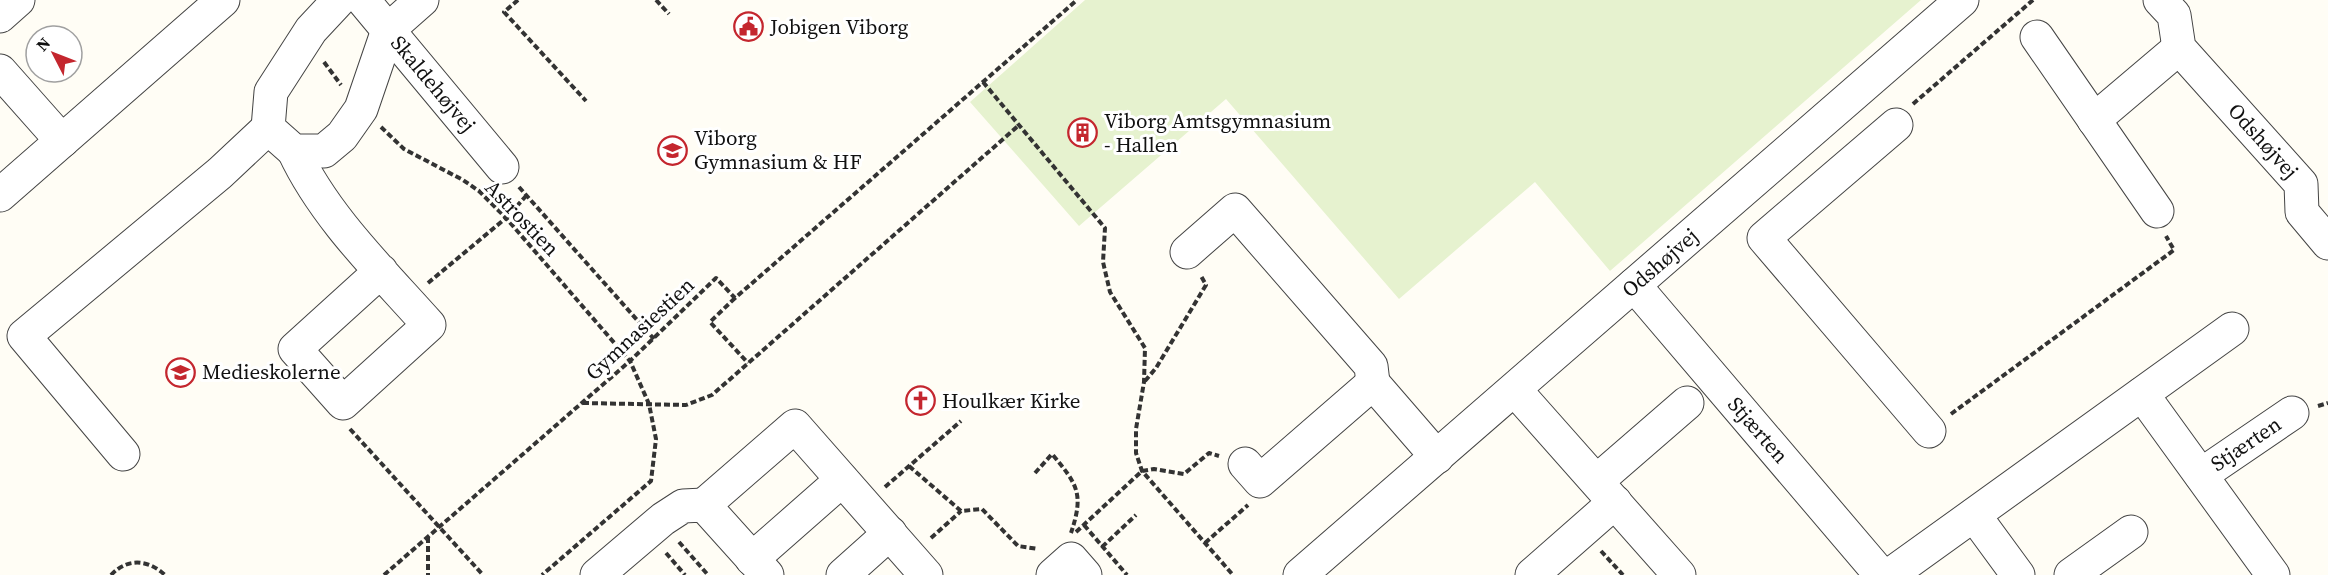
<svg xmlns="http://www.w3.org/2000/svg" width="2328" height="575" font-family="'Source Serif 4',serif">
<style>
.pitch{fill:#e6f2cf}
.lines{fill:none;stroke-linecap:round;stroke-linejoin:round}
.minor-casing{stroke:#444;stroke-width:35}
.path{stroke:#333;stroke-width:4;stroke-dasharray:6 3;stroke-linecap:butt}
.minor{stroke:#fff;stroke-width:33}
.labels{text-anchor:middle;stroke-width:6;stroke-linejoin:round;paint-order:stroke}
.poi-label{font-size:21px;fill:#111;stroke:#fff;text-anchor:start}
.street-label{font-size:21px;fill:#111;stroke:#fff}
</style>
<rect width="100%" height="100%" fill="#fffdf5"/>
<polygon class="pitch" points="1085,0 1921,0 1610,271 1535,182 1399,299 1226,99 1079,226 970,102"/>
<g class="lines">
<defs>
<g id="minor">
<polyline points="339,0 311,30 271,92 268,128 294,151 324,151 342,136 361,109 388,30 422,0"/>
<polyline points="363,0 502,167"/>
<polyline points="2160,0 2174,15 2179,48 2301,184 2302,212 2328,243"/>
<polyline points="0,16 18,0"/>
<polyline points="2037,37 2157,211"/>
<polyline points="0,71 62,141"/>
<polyline points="2094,120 2179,48"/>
<polyline points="1896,125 1764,238 1929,431"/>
<path d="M 294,151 C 324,216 381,271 429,325 L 343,403 L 295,349 L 381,271"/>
<polyline points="0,195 223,0"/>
<polyline points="1187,252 1235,210 1371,366 1373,383"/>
<polyline points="1634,285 1881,575"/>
<polyline points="1515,390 1679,575"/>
<polyline points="2142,394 2273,575"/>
<polyline points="123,454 24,336 220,173 268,128"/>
<polyline points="1245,464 1260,481 1373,383 1437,457"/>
<polyline points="2201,475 2292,413"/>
<polyline points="1597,481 1687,403"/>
<polyline points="704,505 795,426 926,575"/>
<polyline points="1974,515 2018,575"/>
<polyline points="752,559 842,480"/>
<polyline points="597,575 663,519 683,506 704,505 767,575"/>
<polyline points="843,575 890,533"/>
<polyline points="1053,575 1071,559 1085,575"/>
<polyline points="1300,575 1962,0"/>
<polyline points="1532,575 1615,502"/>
<polyline points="1890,575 2232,329"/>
<polyline points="2071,575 2131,532"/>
</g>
</defs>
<use href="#minor" class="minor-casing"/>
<g class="path">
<polyline points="518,0 504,12 586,101"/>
<polyline points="656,0 669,14"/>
<polyline points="324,62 341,85"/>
<polyline points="983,82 1105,228 1103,262 1110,292 1145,348 1144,382 1136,429 1136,453 1142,471 1233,575"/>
<polyline points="1913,104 2033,0"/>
<polyline points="381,127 404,149 463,180 479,191 506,218 630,361 649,404 656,439 651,481 542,575"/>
<polyline points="519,187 654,339"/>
<polyline points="428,283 506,218 526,196"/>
<polyline points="735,298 710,322 748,363"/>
<polyline points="1145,381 1156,368 1206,285 1201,276"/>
<polyline points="583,403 686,405 712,395 1018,126"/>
<polyline points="2318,406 2328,403"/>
<polyline points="1951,414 2174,250 2166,236"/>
<polyline points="350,429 483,575"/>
<polyline points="909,466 961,511 982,509 1018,546 1038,549"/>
<path d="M 1035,473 L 1052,454 C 1078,485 1084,494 1071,533"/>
<polyline points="885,487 961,421"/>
<polyline points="1084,525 1127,575"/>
<polyline points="1076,532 1142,471 1154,469 1184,474 1209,453 1219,456"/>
<polyline points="428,537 428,575"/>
<polyline points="931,538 961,511"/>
<polyline points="679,542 708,575"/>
<polyline points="1205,543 1248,505"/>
<polyline points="1102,547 1136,515"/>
<polyline points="1601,551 1623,575"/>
<polyline points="666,553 685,575"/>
<path d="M 111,575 C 128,557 149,560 165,575"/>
<polyline points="384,575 630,361 716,278 735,298 1077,0"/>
</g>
<use href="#minor" class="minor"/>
</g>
<defs>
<symbol id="civic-ring" viewBox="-11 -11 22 22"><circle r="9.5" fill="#fff" stroke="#c4262e" stroke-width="1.5"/><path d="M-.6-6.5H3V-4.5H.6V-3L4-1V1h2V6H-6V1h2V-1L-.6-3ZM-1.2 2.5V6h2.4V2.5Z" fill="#c4262e"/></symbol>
<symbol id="building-ring" viewBox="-11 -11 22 22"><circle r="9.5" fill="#fff" stroke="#c4262e" stroke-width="1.5"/><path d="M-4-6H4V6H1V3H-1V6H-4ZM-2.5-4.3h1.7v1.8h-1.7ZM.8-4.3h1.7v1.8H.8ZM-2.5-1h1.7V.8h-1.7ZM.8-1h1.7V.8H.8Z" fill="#c4262e"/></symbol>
<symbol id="school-ring" viewBox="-11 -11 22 22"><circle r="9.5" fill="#fff" stroke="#c4262e" stroke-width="1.5"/><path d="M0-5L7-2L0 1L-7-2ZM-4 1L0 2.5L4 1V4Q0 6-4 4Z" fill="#c4262e"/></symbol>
<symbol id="church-ring" viewBox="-11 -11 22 22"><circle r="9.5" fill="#fff" stroke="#c4262e" stroke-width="1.5"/><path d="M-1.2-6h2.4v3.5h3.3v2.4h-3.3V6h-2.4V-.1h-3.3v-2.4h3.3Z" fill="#c4262e"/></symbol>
</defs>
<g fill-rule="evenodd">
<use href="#civic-ring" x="732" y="10" width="33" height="33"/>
<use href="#building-ring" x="1066" y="116" width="33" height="33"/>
<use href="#school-ring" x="656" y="134" width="33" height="33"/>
<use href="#school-ring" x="164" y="356" width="33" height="33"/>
<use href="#church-ring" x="904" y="384" width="33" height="33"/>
</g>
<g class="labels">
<g class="poi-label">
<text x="770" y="34">Jobigen Viborg</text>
<text x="1104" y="128">Viborg Amtsgymnasium<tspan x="1104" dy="24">- Hallen</tspan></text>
<text x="694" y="145">Viborg<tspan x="694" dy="24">Gymnasium &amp; HF</tspan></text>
<text x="202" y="379">Medieskolerne</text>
<text x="942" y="408">Houlkær Kirke</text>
</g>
<g class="street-label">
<text transform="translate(433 84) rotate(50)" y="7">Skaldehøjvej</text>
<text transform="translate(2263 141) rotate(48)" y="7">Odshøjvej</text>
<text transform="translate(522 218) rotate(46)" y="7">Astrostien</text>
<text transform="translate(1660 263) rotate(-41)" y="7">Odshøjvej</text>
<text transform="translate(640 329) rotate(-43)" y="7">Gymnasiestien</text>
<text transform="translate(1758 430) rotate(49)" y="7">Stjærten</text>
<text transform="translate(2246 444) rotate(-34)" y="7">Stjærten</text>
</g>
</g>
<g transform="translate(54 54) rotate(312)"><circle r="28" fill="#ffffff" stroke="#a0a0a0" stroke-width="1.5"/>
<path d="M0-4.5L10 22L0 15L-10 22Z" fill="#c4262e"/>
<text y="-9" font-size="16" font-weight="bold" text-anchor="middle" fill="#111111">N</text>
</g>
</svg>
